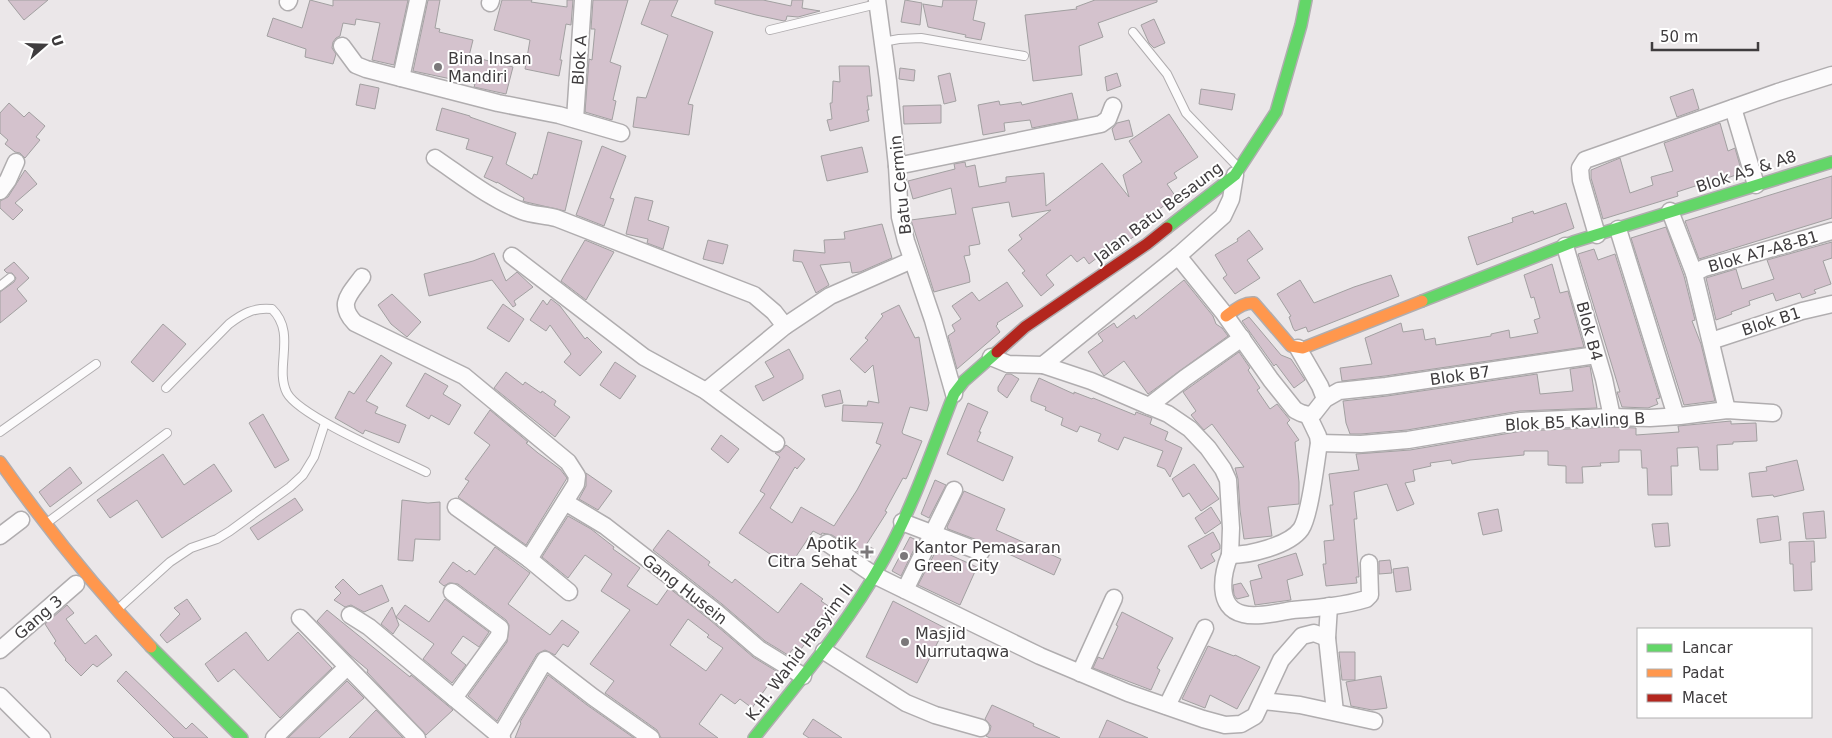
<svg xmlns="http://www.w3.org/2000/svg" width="1832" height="738" font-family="'DejaVu Sans',sans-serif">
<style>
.building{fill:#d4c2cd;stroke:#a2a0a1;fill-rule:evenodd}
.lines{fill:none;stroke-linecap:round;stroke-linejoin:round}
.lane-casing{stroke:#b0adaf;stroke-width:10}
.street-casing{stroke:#b0adaf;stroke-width:19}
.fast-casing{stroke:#b0adaf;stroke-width:14}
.slow-casing{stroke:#b0adaf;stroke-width:14}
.jam-casing{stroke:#b0adaf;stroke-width:14}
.lane{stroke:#fcfbfc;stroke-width:8}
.street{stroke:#fcfbfc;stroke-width:16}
.fast{stroke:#63d668;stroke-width:11}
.slow{stroke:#ff974d;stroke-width:11}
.jam{stroke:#b3261e;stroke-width:11}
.poi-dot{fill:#7b787a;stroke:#fff;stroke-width:2}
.labels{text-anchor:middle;stroke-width:4;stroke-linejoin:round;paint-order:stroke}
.poi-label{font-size:16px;fill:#3f3c3e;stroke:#fff;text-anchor:start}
.street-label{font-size:16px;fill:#3f3c3e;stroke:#fff}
</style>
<rect width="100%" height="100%" fill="#ebe7e9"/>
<g class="building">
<polygon points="8,0 48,0 24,20"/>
<polygon points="310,0 333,6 333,0 408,0 394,65 372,60 380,23 356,19 355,25 343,23 340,36 336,38 333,42 332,48 336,54 333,64 305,57 306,49 267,36 273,18 302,28"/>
<polygon points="428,0 440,0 435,28 440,29 439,32 473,40 469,56 513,67 506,94 474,87 475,84 413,71"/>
<polygon points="502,0 532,0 531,2 567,7 567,0 573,0 571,25 566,24 560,60 562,60 559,76 525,69 530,40 494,30"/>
<polygon points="593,0 628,0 610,62 621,66 613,100 616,101 612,120 585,112 589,59 592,60 595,29 591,29"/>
<polygon points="650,0 678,0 671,16 713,32 688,104 693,105 689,135 633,127 637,97 646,98 668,35 641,24"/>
<polygon points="715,0 763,0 791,6 792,0 803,0 802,8 820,11 798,17 787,16 786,20 784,21 756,15 715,4"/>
<polygon points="905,0 922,3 920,25 901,22"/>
<polygon points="943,0 977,0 973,20 985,23 981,40 965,37 966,35 928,27 923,4 942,7"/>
<polygon points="1095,0 1157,0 1157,2 1098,23 1103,37 1079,46 1082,75 1033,81 1025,15 1077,9 1076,7"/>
<polygon points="1154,19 1165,43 1154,48 1149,43 1141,25"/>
<polygon points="839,66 869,66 872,96 867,96 869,110 867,110 869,121 830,131 827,120 832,119 830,103 832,103 833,81 840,82"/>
<polygon points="900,68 915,70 914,81 899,79"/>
<polygon points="950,73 956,101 944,104 938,76"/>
<polygon points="1117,73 1121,86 1107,91 1105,77"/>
<polygon points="360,84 379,88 375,109 356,105"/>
<polygon points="1201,89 1235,94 1232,110 1199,104"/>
<polygon points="1693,89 1699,109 1677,117 1670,97"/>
<polygon points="1072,93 1078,119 1032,128 1030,120 1004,123 1005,131 983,135 978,105 999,101 1000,105 1021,102 1022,105"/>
<polygon points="9,103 24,117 29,112 45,126 36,137 40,140 25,158 20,153 15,152 5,144 8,140 0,133 0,113"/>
<polygon points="941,105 941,123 904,124 903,106"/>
<polygon points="442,108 470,116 470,117 516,133 506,164 532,179 534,174 537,175 548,132 582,141 565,211 526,202 523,201 524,198 497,182 497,183 484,177 493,157 466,149 469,139 436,130"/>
<polygon points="1169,114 1198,157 1174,173 1177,178 1167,184 1178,200 1166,208 1165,205 1143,221 1148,227 1139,233 1126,242 1121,235 1104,248 1106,251 1089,264 1084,257 1077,262 1071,255 1046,275 1054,285 1041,296 1022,273 1025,271 1008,250 1022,239 1019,235 1051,210 1012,217 1009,202 972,208 980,244 969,246 970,255 964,256 969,274 970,282 934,292 911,220 956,214 951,188 913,199 908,181 955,169 954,164 965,162 966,167 975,165 979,187 1006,182 1006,177 1044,173 1046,206 1102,163 1129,197 1123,175 1142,162 1129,141"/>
<polygon points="1129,120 1133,136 1115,140 1112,129 1117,123"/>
<polygon points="1720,123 1728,151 1735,148 1742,173 1721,180 1720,178 1677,192 1678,196 1603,219 1591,178 1591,170 1620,158 1630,193 1653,185 1651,177 1673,171 1664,143"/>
<polygon points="602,146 626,156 610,198 614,199 604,226 576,215"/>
<polygon points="862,147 868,172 827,181 821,156"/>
<polygon points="25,170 37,184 15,203 23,210 13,220 0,208 0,201 8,197"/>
<polygon points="1832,176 1832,218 1699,259 1685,221"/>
<polygon points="635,197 653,201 648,220 669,227 663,249 647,243 648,239 626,234"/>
<polygon points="1566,203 1574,228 1477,265 1468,237 1513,222 1512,218 1533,211 1534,214"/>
<polygon points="882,224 892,258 860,272 852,273 850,262 820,265 829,285 816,293 802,262 793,261 794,250 825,253 824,240 845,239 844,232"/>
<polygon points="1666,227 1684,276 1695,320 1692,321 1701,344 1715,401 1684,405 1631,238"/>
<polygon points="1249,230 1263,249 1247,260 1260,278 1235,294 1223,278 1227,275 1215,255 1238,241 1237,239"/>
<polygon points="585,240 614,252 586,300 561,281"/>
<polygon points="708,240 728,245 723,264 703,259"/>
<polygon points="1832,242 1832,258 1823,261 1831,284 1814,290 1816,293 1802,298 1800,293 1776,301 1773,293 1749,301 1750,305 1731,312 1732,314 1716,320 1706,278 1736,269 1742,289 1774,279 1767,260"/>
<polygon points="1594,249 1598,260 1615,254 1660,398 1656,399 1658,404 1648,408 1622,407 1617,392 1620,392 1578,254"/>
<polygon points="494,253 506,281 517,272 533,287 514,301 516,305 513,307 492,280 429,296 424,274 473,261"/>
<polygon points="14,262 29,278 17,289 27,301 0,323 0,292 14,282 16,278 12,273 7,273 4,270"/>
<polygon points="1552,264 1560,293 1568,291 1584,347 1385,376 1342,381 1340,368 1372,364 1365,338 1401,323 1403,332 1423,329 1425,340 1435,338 1436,345 1491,336 1491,334 1509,330 1510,338 1538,333 1534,320 1540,318 1534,297 1531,298 1524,275"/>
<polygon points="1391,275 1399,296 1308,332 1306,327 1295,331 1293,328 1289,317 1291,316 1277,294 1300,280 1314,303 1354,287"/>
<polygon points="1184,280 1213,316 1216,324 1222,328 1228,336 1148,394 1124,361 1104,376 1088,352 1103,341 1098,334 1114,323 1117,328 1134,315 1136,319"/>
<polygon points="1007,282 1023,306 997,323 998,324 996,326 1000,332 957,369 948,336 955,331 952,325 961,319 952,306 972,292 979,301"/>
<polygon points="392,294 421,322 407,337 391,324 378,305"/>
<polygon points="551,299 560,306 585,339 587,337 602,352 580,376 564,362 571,354 550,325 546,331 530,320 543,300 547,305"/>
<polygon points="503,304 524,319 509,342 487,328"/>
<polygon points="899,305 915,338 919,337 929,403 927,411 910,407 902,432 903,434 922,441 908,475 906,479 903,478 885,511 887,512 866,545 874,549 869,559 832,535 822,533 821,535 813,531 789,567 739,533 765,494 760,491 780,457 775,453 780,452 786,445 805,459 797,469 795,467 770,508 792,523 801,507 834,526 857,490 881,445 876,443 883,423 842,421 843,405 867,406 868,401 879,403 873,365 865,373 850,359 868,340 865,338 883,316 881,314"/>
<polygon points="1249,317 1281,355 1291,359 1305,380 1294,388 1276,364 1274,366 1242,321"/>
<polygon points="163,324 186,344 153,382 131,362"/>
<polygon points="789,349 803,375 803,379 763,401 755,386 774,377 765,362"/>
<polygon points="1239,352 1250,368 1248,370 1260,388 1257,390 1270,409 1277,404 1290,420 1287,423 1299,440 1295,442 1299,482 1299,504 1268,507 1272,536 1244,539 1240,510 1238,479 1235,468 1244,467 1212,424 1204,430 1195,420 1191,415 1196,411 1183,392"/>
<polygon points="381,355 392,363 366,401 378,407 375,413 406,425 399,443 365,430 363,434 335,418 349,391 354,394"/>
<polygon points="615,362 636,376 620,399 600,385"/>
<polygon points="1590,366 1597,408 1520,411 1407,430 1361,434 1350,434 1346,423 1343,401 1387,396 1537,374 1540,394 1573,391 1570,369"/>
<polygon points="506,372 523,385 525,382 541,393 542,391 556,401 554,405 570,417 555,437 494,388"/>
<polygon points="425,373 448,386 443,394 461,405 449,425 431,415 429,419 406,406"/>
<polygon points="1006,374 1011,374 1019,379 1007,398 998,391 998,387"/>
<polygon points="1039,378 1074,394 1074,392 1092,399 1093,398 1135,415 1136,412 1152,418 1150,424 1168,432 1165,440 1182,448 1170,477 1165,469 1157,466 1163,451 1124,437 1118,450 1098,441 1101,434 1080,426 1077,432 1061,425 1063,418 1045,410 1046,407 1031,401 1031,396"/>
<polygon points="840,390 843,403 825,407 822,395"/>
<polygon points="968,403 988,412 979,432 981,432 977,441 1013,457 1003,481 947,454"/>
<polygon points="490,410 528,442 526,443 538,453 560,469 567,478 526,545 458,497 469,481 465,479 490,445 474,433"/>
<polygon points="263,414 289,460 275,468 249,423"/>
<polygon points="1731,421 1731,424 1756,423 1757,441 1733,442 1733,444 1717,445 1718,470 1700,470 1698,447 1677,448 1678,466 1671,466 1672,495 1648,495 1647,468 1642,468 1641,450 1619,450 1619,462 1600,463 1601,466 1582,467 1583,483 1566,483 1566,466 1548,465 1548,451 1524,451 1524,455 1470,460 1452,464 1451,460 1430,463 1431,466 1413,470 1415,481 1405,483 1414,504 1397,511 1387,484 1354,492 1357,519 1354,519 1359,577 1356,577 1357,583 1326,586 1323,564 1326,564 1324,541 1334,540 1330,505 1333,505 1329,474 1359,470 1356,454 1410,450 1522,431 1612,427 1636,428 1636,435 1679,432 1678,426"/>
<polygon points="721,435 739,449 728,463 711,449"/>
<polygon points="163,454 184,485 214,464 232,491 162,538 137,500 110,518 97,500"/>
<polygon points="1797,460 1804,490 1774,497 1773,495 1752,497 1749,473 1767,471 1766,467"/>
<polygon points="1194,464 1219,499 1201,511 1189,493 1183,497 1172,479"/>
<polygon points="70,467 82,483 50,507 39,492"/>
<polygon points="586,473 612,491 598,510 579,499 586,486"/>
<polygon points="935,480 946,485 929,518 921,514"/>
<polygon points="964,491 1005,509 996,530 1061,559 1054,575 985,543 948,529 947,527"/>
<polygon points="295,498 303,510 258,540 250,528"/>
<polygon points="402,500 428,503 440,502 440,540 415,539 413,561 398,560"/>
<polygon points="1211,507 1221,523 1205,534 1195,518"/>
<polygon points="1498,509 1502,531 1483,535 1478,513"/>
<polygon points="1824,511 1826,538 1806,539 1803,513"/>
<path d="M 568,516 L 591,529 L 614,547 L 613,549 L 640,568 L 627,586 L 657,605 L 669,588 L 710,620 L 753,657 L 781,674 L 775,684 L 771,681 L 752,708 L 740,699 L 735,704 L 721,694 L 699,724 L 718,738 L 661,738 L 657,730 L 605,693 L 614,681 L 590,664 L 630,610 L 601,591 L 612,574 L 585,555 L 568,578 L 542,557 ZM 688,619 L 709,635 L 707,637 L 723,648 L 706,671 L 670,645 Z"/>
<polygon points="1778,516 1781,540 1760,543 1757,519"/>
<polygon points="1668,523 1670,546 1655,547 1652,524"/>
<polygon points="668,530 710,562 708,565 732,583 735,579 778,613 801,583 823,599 821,601 836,611 824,628 819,624 799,652 794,648 788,655 765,641 722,604 653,550"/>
<polygon points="1213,532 1220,545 1220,549 1211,554 1215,561 1201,569 1188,546"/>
<polygon points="910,537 918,541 901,576 892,571"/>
<polygon points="1814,541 1815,562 1811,562 1812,590 1794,591 1793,564 1790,564 1789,542"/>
<polygon points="495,547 530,573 508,604 550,635 562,620 579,632 568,647 563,644 555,655 545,650 537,654 497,721 468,696 507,642 509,625 506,620 458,584 449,583 444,586 439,582 453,562 467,572 469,570 475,575"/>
<polygon points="937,549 977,567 960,605 918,585"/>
<polygon points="1296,553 1303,575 1287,580 1291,600 1255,605 1250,581 1262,578 1258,565"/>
<polygon points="1390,560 1392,573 1379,574 1379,561"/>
<polygon points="1408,567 1411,590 1396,592 1393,569"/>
<polygon points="343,579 359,595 382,585 389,601 364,612 351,605 345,607 334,600 341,593 335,587"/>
<polygon points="1241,583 1249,596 1237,599 1234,595 1233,585"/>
<polygon points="187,599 201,619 167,643 160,635 180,614 174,608"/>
<polygon points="445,599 489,632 479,647 463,636 451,653 466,665 452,683 423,659 434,644 396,617 405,605 429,622"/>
<polygon points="893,601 945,628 917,683 866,657"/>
<polygon points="67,605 74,613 66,619 85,644 96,635 112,655 97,667 93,664 81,676 65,660 66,659 54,643 56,641 45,624"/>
<polygon points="392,607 399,625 393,634 381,624"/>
<polygon points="327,610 410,677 411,675 453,710 426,735 367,672 368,670 350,655 317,621"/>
<polygon points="1122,612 1173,638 1157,668 1160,670 1151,690 1093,668 1098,657 1103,659 1118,626 1116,625"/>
<polygon points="246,632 268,661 298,632 332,668 280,718 234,669 218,682 205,664"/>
<polygon points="1208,646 1234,656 1235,655 1260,667 1237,709 1210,695 1205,708 1182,699"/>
<polygon points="1339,652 1355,652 1355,680 1342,680"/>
<polygon points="126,671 186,729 192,723 208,738 174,738 117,681"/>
<polygon points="548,675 587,705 634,738 515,738 521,723 520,722"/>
<polygon points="1381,676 1387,708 1372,710 1351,706 1346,682"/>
<polygon points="347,681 364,698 319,738 288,738"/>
<polygon points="992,705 1034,724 1033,726 1060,738 990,738 986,736 990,731 991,726 985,719"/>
<polygon points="376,710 403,738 349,738"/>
<polygon points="813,719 842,738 809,738 803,734"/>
<polygon points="1107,720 1148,738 1099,738"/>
</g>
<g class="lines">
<defs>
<g id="lane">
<polyline points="770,30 877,4"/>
<polyline points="1133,32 1167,74 1186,113 1237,166"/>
<polyline points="883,42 899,39 921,38 1024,56"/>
<polyline points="0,286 10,278"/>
<path d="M 166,388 L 229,324 C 242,314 254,307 272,309 C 297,333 274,368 287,393 C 300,417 398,458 426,472"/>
<polyline points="0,432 96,364"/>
<polyline points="48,522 167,433"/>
<polyline points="119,608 170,562 191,548 217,539 230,531 290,487 303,475 314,457 325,423"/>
</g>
<g id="street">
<polyline points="877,0 888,81 897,166 900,217 906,241 933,320 954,394"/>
<polyline points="288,2 289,0"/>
<polyline points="490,3 491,0"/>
<polyline points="342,46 356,65 366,69 498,103 559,115 621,133"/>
<polyline points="401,78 418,0"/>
<polyline points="1733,108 1756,185"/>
<polyline points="575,119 583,0"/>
<path d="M 435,158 C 463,177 490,199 522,211 C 532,215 545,215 556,218 L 754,295 L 774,312 L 785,326"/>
<polyline points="897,166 1101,124 1108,119 1113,106"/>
<polyline points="0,191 8,180 16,162"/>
<polyline points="1670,211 1694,273 1727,410"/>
<polyline points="1618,229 1676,416"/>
<polyline points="1597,235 1581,180 1580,168 1585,160 1778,92 1832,75"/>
<polyline points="1565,246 1604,379 1612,417"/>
<polyline points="512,256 644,357 706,391 776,443"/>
<polyline points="1178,256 1223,312 1271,380 1295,410 1301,413 1308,415 1314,413 1325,399 1339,391 1386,386 1596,355"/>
<polyline points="1694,273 1704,268 1832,231"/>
<path d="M 362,277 C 349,295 337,304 355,323 L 464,376 L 568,462 L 577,476 L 576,484 L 529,559 L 456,507"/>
<polyline points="1711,341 1802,311 1832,304"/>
<polyline points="1298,348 1320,386 1325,399"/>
<polyline points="991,357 1008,364 1043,365 1178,256 1223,216 1231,199 1235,175"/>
<path d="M 1043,365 L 1091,381 L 1149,406 L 1168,414 L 1190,429 L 1208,448 L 1223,469 L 1228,480 L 1231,528 L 1230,555 C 1249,555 1289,546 1301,529 C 1310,516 1316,461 1319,443 L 1318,436 L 1308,415"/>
<polyline points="706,391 785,326 830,296 912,260"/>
<polyline points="1149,406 1185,378 1242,338"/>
<polyline points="1319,443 1361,444 1408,440 1521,421 1612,417 1650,418 1680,416 1727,410 1773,413"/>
<polyline points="565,502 605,526 716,612 759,649 803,676"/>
<polyline points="902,522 981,552"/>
<polyline points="0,536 21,520"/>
<polyline points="827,543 874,575 1040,656 1128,693 1203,719 1225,725 1241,724 1255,716 1281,660 1302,636 1314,633 1327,638"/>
<path d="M 1230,555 C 1222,574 1216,608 1243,614 C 1258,618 1278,612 1293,610 C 1317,608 1343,606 1366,599 L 1370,595 L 1369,563"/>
<polyline points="529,559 569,592"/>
<polyline points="905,590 954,490"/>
<polyline points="452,592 500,628 499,636 454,698"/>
<polyline points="1329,606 1327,638 1335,712"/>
<polyline points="350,615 369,627 502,738"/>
<polyline points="300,618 417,738"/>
<polyline points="0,650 76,584"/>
<polyline points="824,651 906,703 935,715 981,728"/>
<polyline points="1080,673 1114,598"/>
<polyline points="0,696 42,738"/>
<polyline points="1263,701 1300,705 1374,721"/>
<polyline points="1167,706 1205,628"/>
<polyline points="500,736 545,660 593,697 651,738"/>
<polyline points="274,738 347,667"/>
</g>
<g id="fast">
<polyline points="1167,228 1235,175 1276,112 1301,25 1306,0"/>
<polyline points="1422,301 1573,242 1832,162"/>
<polyline points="151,647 242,738"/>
<path d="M 754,738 C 800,680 848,624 884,559 C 913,507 932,450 954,394 L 964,381 L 997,352"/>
</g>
<g id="slow">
<path d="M 1226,316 C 1235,310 1243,302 1254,303 L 1291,346 L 1303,348 L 1422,301"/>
<path d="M 0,462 C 46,527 96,589 151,647"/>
</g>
<polyline id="jam" points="997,352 1025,327 1147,244 1167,228"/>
</defs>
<use href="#lane" class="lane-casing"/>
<use href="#street" class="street-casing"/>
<use href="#fast" class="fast-casing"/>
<use href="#slow" class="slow-casing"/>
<use href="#jam" class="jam-casing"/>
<use href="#lane" class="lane"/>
<use href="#street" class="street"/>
<use href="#fast" class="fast"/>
<use href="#slow" class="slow"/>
<use href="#jam" class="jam"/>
</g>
<g class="poi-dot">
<circle cx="438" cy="67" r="5"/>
<path d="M864.5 544.5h5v5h5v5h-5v5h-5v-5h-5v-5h5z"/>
<circle cx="904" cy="556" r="5"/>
<circle cx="905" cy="642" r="5"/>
</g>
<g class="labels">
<g class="poi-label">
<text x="448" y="64">Bina Insan<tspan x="448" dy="18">Mandiri</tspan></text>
<text x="857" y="549" text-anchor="end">Apotik<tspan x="857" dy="18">Citra Sehat</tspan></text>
<text x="914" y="553">Kantor Pemasaran<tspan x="914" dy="18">Green City</tspan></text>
<text x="915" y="639">Masjid<tspan x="915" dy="18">Nurrutaqwa</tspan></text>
</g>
<g class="street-label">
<text transform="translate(579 60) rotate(-86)" y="6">Blok A</text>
<text transform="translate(1746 171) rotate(-18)" y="6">Blok A5 &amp; A8</text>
<text transform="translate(900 185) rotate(-96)" y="6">Batu Cermin</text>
<text transform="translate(1158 212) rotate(-37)" y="6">Jalan Batu Besaung</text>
<text transform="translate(1763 251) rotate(-16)" y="6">Blok A7-A8-B1</text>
<text transform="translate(1771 321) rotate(-18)" y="6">Blok B1</text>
<text transform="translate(1590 331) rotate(75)" y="6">Blok B4</text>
<text transform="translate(1460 375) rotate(-8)" y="6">Blok B7</text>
<text transform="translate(1575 421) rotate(-3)" y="6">Blok B5 Kavling B</text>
<text transform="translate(685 589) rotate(38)" y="6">Gang Husein</text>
<text transform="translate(38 617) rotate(-41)" y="6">Gang 3</text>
<text transform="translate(799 652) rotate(-53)" y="6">K.H. Wahid Hasyim II</text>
</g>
</g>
<rect x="1637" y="628" width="175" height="90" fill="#ffffff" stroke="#b2b1b2"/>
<rect x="1647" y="644" width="25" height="8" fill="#63d668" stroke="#b2b1b2"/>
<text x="1682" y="653" font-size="15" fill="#3f3c3e">Lancar</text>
<rect x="1647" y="669" width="25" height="8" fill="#ff974d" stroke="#b2b1b2"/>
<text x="1682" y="678" font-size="15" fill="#3f3c3e">Padat</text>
<rect x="1647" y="694" width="25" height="8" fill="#b3261e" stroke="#b2b1b2"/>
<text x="1682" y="703" font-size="15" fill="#3f3c3e">Macet</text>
<g transform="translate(45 45) rotate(70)" stroke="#ffffff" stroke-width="4" paint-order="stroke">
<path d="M0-4L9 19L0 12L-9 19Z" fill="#3f3c3e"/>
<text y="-8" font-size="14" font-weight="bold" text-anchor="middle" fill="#3f3c3e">U</text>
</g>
<path d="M1652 42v8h106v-8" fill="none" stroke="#3f3c3e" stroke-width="2.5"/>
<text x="1660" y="42" font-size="15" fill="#3f3c3e" stroke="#ffffff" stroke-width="4" paint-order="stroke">50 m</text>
</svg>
